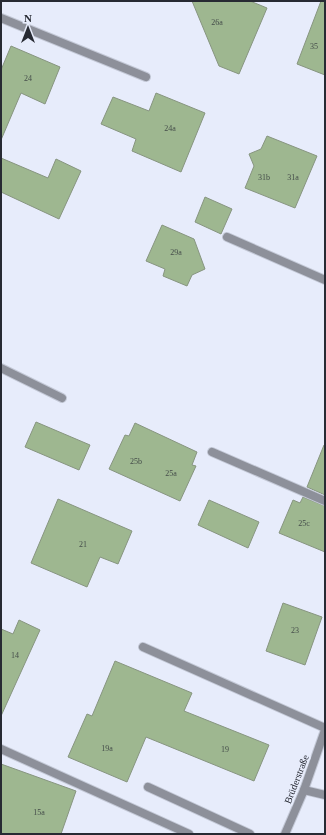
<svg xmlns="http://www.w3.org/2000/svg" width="326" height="835" font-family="Georgia,serif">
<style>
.building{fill:#9eb790;stroke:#879580}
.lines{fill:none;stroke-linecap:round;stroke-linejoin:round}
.service-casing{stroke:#c4c9d7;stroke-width:10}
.minor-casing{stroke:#c4c9d7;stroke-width:10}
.service{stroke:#8d909a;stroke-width:8}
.minor{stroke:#8d909a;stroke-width:8}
.labels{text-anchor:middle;stroke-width:4;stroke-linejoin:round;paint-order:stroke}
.number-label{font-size:8px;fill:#454d4a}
.street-label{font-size:10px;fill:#272a33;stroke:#e7ecfb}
</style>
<rect width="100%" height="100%" fill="#e7ecfb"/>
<g class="building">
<polygon points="192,1 250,1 267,8 239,74 219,66"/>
<polygon points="321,1 325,1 325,75 297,64"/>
<polygon points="11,46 60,67 45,104 21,93 1,140 1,70"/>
<polygon points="156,93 205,113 181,172 132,151 136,139 101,124 113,97 149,111"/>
<polygon points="267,136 317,156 295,208 245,188 254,166 249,154 261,149"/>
<polygon points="1,158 48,178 56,159 81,171 59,219 1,192"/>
<polygon points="205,197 232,209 221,234 195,222"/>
<polygon points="162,225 194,239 205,269 192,275 187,286 163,276 165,269 146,261"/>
<polygon points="36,422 90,445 79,470 25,447"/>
<polygon points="135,423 197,452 192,465 196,466 180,501 109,469 125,435 129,436"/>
<polygon points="324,445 325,445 325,495 307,487"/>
<polygon points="303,497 325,506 325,552 279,533 293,500 300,503"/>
<polygon points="58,499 132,531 118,564 100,557 87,587 31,563"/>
<polygon points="209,500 259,522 248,548 198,525"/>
<polygon points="283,603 322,617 305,665 266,651"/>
<polygon points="19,620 40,630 1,716 1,629 13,634"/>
<polygon points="115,661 192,693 184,711 269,745 254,781 146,737 127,782 68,757 87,714 92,716"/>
<polygon points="1,764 76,791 61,834 1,834"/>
</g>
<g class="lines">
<defs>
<g id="service">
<polyline points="1,18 146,77"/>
<polyline points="227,237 325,280"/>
<polyline points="1,368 62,398"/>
<polyline points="212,452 325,501"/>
<polyline points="143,647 325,728"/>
<polyline points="1,749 189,834"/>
<polyline points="148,787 250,834"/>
</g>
<g id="minor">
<polyline points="304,790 325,795"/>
<polyline points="285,834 304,790 325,730"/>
</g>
</defs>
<use href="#service" class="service-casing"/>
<use href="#minor" class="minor-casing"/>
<use href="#service" class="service"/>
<use href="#minor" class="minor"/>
</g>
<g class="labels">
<g class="number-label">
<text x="217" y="25">26a</text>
<text x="314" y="49">35</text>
<text x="28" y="81">24</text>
<text x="170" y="131">24a</text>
<text x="264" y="180">31b</text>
<text x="293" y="180">31a</text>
<text x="176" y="255">29a</text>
<text x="136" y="464">25b</text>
<text x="171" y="476">25a</text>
<text x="304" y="526">25c</text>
<text x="83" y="547">21</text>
<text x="295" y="633">23</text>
<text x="15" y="658">14</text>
<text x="107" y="751">19a</text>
<text x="225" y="752">19</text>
<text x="39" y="815">15a</text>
</g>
<g class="street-label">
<text transform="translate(296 779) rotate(-69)" y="4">Brüderstraße</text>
</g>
</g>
<rect width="326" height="835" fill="none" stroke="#272a33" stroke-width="4"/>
<g transform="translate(28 28)" stroke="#e7ecfb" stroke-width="3" paint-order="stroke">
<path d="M0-3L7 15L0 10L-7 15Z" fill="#272a33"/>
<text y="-6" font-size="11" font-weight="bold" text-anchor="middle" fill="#272a33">N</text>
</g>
</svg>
